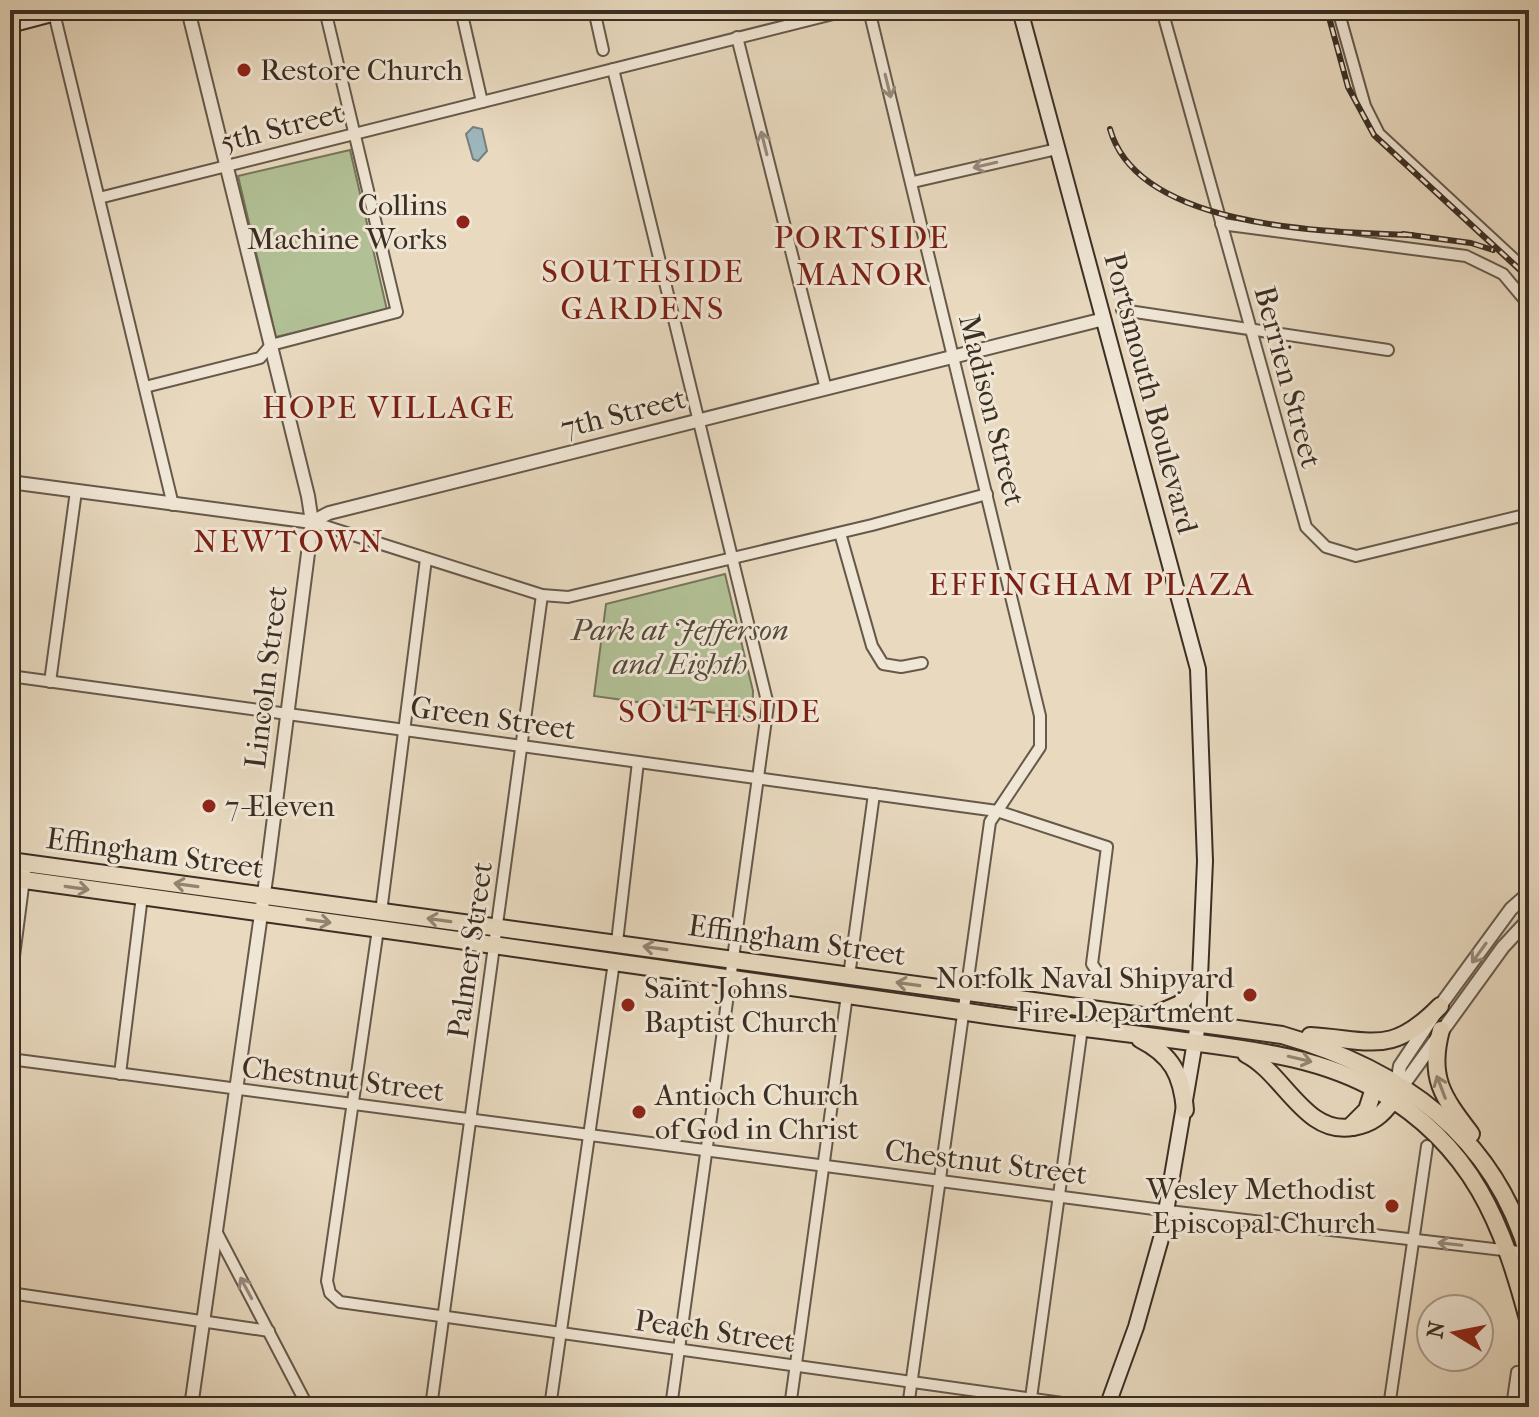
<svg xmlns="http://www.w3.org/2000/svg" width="1539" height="1417" font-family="'IM FELL French Canon',serif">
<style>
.green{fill:#b2c095;stroke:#76775c;stroke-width:2}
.water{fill:#9db7bd;stroke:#76807f;stroke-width:2}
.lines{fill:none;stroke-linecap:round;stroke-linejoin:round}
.minor-casing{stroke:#66594a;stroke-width:14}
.tertiary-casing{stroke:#66594a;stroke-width:16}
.secondary-casing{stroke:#3b2e23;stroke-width:18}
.primary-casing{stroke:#3b2e23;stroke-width:20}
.minor{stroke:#f0e6d5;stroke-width:10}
.tertiary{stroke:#f0e6d5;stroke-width:12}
.secondary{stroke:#f0e6d5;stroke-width:14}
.primary{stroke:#e8d9bf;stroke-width:16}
.rail-casing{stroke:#3b2e23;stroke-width:6}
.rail{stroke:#f0e6d5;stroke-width:3;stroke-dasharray:9;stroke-linecap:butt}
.oneway{stroke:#968a7c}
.oneway2{stroke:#928471}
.poi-dot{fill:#8f2418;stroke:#f0e6d5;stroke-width:3}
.labels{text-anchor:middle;stroke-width:6;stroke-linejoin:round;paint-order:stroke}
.poi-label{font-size:30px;fill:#3b2e23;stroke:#f0e6d5;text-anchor:start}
.street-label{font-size:30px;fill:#3b2e23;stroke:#f0e6d5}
.park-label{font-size:30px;font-style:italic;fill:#534b3a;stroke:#f0e6d5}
.neighbourhood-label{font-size:32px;letter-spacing:2px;fill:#7a1f14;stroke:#f0e6d5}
</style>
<rect width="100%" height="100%" fill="#e8d9bf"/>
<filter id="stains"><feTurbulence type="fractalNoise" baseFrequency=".0025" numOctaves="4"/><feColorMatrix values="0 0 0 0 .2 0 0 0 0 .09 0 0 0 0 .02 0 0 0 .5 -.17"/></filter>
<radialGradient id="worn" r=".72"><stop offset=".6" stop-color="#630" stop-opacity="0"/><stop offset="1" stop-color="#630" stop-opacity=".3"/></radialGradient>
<g class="green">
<polygon points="350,150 387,310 276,337 238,176"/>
<polygon points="725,574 753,691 752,718 594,696 606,604"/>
</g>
<polygon class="water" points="473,127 482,129 487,151 478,161 473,159 466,134"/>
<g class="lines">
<defs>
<g id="minor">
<polyline points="461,10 482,102"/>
<polyline points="594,10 603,50"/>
<polyline points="869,10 1040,716 1040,747 990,822 908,1407"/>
<polyline points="1162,10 1306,527 1326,547 1356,556 1529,514"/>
<polyline points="1338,10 1365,106 1379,134 1529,273"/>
<polyline points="54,13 173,505"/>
<polyline points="737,37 826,389"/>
<polyline points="613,69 768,705 671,1407"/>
<polyline points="913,182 1057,149"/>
<polyline points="99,198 849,10"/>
<polyline points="1221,224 1466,256 1503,274 1529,305"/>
<polyline points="1122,310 1388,350"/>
<polyline points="145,387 260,358 271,345 397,312 325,10"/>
<polyline points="312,522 542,595 568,597 872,525 987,494"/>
<polyline points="840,533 872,646 883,664 901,667 922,663"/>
<polyline points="10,676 997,811 1107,847 1092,964 1101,977"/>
<polyline points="50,682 76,491"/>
<polyline points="381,912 426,559"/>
<polyline points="378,929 327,1281 330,1293 340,1302 1091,1407"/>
<polyline points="617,942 638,762"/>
<polyline points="849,976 874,794"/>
<polyline points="10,987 26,863"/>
<polyline points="10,1059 1177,1212 1528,1253"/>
<polyline points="120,1074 142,896"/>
<polyline points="216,1231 308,1407"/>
<polyline points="10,1293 269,1331"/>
<polyline points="1031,1398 1082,1028"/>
<polyline points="431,1407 542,595"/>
<polyline points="550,1407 614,962"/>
<polyline points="790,1407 847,995"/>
<polyline points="1389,1407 1427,1146"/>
<polyline points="1512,1407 1517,1372"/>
</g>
<g id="tertiary">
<polyline points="188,10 308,496 312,522 267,872 191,1407"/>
<polyline points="10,482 312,522 329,513 1104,319"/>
<polyline points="1396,1089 1400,1066 1440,1006 1511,909 1529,893"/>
<polyline points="1398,1092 1503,947 1529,919"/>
</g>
<g id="secondary">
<polyline points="1020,10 1198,669 1205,861 1198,1024 1162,1235 1136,1327 1107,1407"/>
<polyline points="10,25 67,10"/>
</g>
<g id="primary">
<path d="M 10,861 L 1282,1035 C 1400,1069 1494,1134 1529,1257"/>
<path d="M 10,878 C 327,921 643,966 960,1011 C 1032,1022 1105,1030 1177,1040 C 1247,1050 1316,1055 1379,1091 C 1473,1146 1503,1224 1529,1323"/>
<polyline points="1152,1016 1180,1004 1200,980"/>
<path d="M 1441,1030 C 1428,1078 1443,1097 1471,1134"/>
<path d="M 1310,1036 C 1373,1040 1391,1056 1440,1006"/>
<path d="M 1140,1039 C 1172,1055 1182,1075 1185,1110"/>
<path d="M 1246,1054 C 1284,1073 1305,1136 1353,1127 C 1372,1124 1382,1115 1393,1100"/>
<polyline points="1351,1126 1367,1110 1376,1082"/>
</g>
</defs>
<use href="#minor" class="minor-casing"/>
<use href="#tertiary" class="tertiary-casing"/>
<use href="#secondary" class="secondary-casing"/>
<use href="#primary" class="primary-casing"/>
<use href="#minor" class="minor"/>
<use href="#tertiary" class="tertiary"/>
<use href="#secondary" class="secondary"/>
<use href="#primary" class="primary"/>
<defs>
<g id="rail">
<polyline points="1327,10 1348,87 1374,135 1529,278"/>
<path d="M 1110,129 C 1138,229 1327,232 1412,235"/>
<polyline points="1403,234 1471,243 1493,250"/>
</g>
</defs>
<use href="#rail" class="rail-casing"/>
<use href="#rail" class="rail"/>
</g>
<defs><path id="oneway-shaft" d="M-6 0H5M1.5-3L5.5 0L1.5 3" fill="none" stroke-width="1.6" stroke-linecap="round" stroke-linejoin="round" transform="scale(2)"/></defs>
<g class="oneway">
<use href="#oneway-shaft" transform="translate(888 86) rotate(76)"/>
<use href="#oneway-shaft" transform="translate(764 143) rotate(-104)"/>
<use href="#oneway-shaft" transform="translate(985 165) rotate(167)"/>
<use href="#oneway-shaft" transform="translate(1479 953) rotate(126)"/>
<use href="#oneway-shaft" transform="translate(1450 1244) rotate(-174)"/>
<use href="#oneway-shaft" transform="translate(246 1288) rotate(-118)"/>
</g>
<g class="oneway2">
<use href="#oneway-shaft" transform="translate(186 885) rotate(-172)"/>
<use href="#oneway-shaft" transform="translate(77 888) rotate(8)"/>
<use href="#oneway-shaft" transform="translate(439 920) rotate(-172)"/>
<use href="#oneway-shaft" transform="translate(319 921) rotate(8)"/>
<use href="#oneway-shaft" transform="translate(655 948) rotate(-172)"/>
<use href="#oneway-shaft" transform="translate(908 984) rotate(-172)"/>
<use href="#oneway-shaft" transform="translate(1300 1059) rotate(13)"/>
<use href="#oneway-shaft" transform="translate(1441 1087) rotate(-111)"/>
</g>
<g class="poi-dot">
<circle cx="244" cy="70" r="8"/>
<circle cx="463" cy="222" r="8"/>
<circle cx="209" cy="806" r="8"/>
<circle cx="1250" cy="995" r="8"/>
<circle cx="628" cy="1005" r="8"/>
<circle cx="639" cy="1112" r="8"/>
<circle cx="1392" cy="1206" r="8"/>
</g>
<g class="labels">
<g class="poi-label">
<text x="260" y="80">Restore Church</text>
<text x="447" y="215" text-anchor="end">Collins<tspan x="447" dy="34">Machine Works</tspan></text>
<text x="225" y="816">7-Eleven</text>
<text x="1234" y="988" text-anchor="end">Norfolk Naval Shipyard<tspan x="1234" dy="34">Fire Department</tspan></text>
<text x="644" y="998">Saint Johns<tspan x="644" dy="34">Baptist Church</tspan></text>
<text x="655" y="1105">Antioch Church<tspan x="655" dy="34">of God in Christ</tspan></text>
<text x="1376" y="1199" text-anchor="end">Wesley Methodist<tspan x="1376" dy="34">Episcopal Church</tspan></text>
</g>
<g class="street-label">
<text transform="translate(282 127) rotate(-14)" y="10">5th Street</text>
<text transform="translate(1288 377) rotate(75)" y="10">Berrien Street</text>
<text transform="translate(1151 393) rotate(75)" y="10">Portsmouth Boulevard</text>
<text transform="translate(992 410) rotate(76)" y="10">Madison Street</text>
<text transform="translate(623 413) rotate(-14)" y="10">7th Street</text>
<text transform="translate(266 677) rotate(-83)" y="10">Lincoln Street</text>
<text transform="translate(493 718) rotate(8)" y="10">Green Street</text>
<text transform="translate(155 853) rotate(8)" y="10">Effingham Street</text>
<text transform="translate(797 940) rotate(8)" y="10">Effingham Street</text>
<text transform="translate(470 950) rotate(-82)" y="10">Palmer Street</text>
<text transform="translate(343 1079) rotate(7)" y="10">Chestnut Street</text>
<text transform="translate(986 1162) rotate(7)" y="10">Chestnut Street</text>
<text transform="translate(715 1331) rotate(8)" y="10">Peach Street</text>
</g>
<g class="park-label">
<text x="680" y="640">Park at Jefferson<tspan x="680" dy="34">and Eighth</tspan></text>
</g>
<g class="neighbourhood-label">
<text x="862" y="248">PORTSIDE<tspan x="862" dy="37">MANOR</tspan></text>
<text x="643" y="282">SOUTHSIDE<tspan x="643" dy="37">GARDENS</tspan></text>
<text x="389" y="418">HOPE VILLAGE</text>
<text x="289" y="552">NEWTOWN</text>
<text x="1092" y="595">EFFINGHAM PLAZA</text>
<text x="720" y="722">SOUTHSIDE</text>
</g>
</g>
<rect width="1539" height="1417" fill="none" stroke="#e8d9bf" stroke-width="40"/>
<rect x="12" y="12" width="1515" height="1393" fill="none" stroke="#3b2e23" stroke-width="4"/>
<rect x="20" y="20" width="1499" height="1377" fill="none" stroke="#3b2e23" stroke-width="2"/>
<g transform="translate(1455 1333) rotate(280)"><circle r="38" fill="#f0e6d5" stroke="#a89c8e" stroke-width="2"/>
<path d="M0-6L14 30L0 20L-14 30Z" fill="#8f2418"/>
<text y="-12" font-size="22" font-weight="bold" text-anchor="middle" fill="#3b2e23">N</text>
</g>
<rect width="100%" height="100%" filter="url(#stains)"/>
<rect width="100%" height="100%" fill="url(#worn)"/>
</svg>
